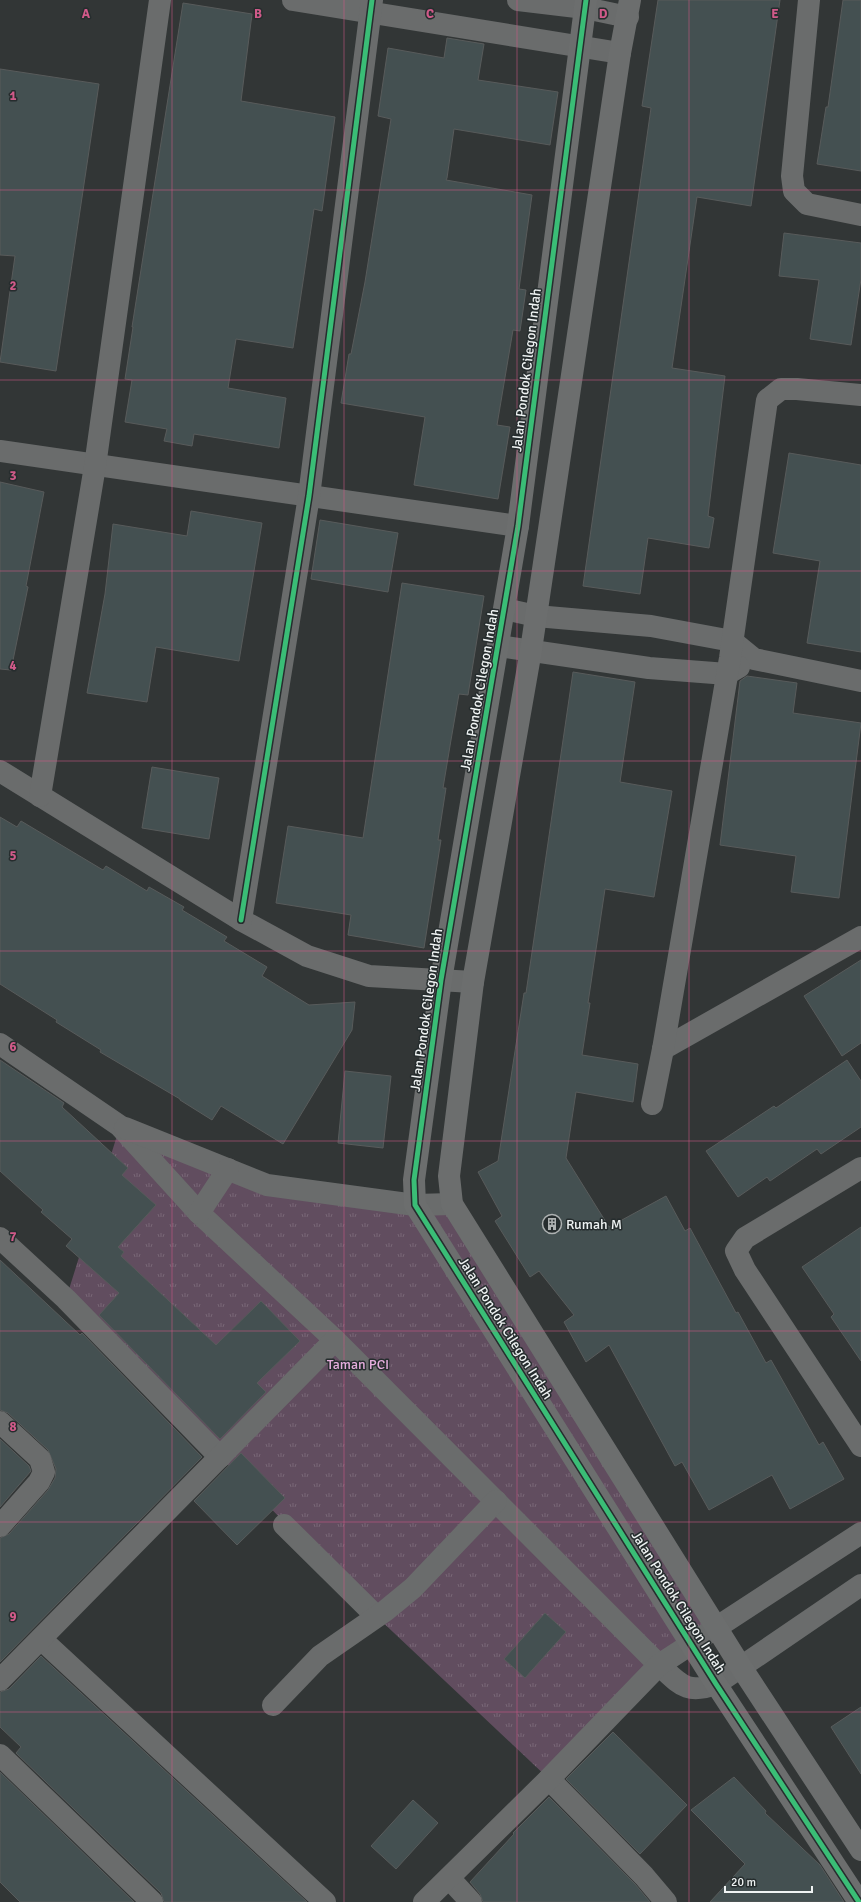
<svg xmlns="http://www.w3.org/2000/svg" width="861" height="1902" font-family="Signika,sans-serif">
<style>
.park{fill:url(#park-tufts)}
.building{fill:#445051;stroke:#585b5b}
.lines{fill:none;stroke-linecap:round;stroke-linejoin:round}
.street{stroke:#6a6c6c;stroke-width:22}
.secondary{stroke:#6c6e6e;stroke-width:22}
.cycleway-casing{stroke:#262d2e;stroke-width:8}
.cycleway{stroke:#3abd76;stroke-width:5}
.grid{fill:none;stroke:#d05a89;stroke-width:1;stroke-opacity:0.55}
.labels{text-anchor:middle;stroke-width:3;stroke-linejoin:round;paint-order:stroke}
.street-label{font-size:14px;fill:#eff3f3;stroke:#262d2e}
.poi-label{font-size:14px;fill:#eff3f3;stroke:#262d2e;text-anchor:start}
.park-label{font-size:14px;fill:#e5aedd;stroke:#262d2e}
.grid-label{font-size:13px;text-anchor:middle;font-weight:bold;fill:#d05a89;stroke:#262d2e;stroke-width:3;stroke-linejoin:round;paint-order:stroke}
</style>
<defs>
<pattern id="park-tufts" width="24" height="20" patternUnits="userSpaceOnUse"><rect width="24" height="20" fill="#614d5f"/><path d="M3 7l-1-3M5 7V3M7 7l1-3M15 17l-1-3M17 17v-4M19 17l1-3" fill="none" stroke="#786776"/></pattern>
</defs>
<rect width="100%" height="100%" fill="#323636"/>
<polygon class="park" points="120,1126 267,1185 452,1204 716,1627 549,1779 376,1616 66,1299"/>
<g class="building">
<polygon points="658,0 780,0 751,206 697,197 672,368 725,376 708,516 714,518 709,548 648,538 640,594 583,586 651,108 642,106"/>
<polygon points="843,0 861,0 861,171 817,164 826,107 828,107"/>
<polygon points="183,3 252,14 241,101 335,117 322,211 314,209 293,348 236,339 228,388 286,398 279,448 194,434 192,446 164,441 167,429 125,422 132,380 125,379 133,327 132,327"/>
<polygon points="447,38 484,44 478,80 558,92 550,145 454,129 447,178 446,180 532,195 519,289 526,290 520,331 513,330 497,425 510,427 498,499 414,485 425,417 341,403 349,354 351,354 365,282 391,119 378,116 388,48 444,58"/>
<polygon points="0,69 99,84 56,371 0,362 15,256 0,255"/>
<polygon points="784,233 861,243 861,279 851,345 810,339 819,280 779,276"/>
<polygon points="789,453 861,465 861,652 807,643 820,561 773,553"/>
<polygon points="0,482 44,492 26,586 28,587 11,670 0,669"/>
<polygon points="191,511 262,523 239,661 156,647 147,702 87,693 105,594 113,524 187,536"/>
<polygon points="320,520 398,533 388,592 311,579"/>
<polygon points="402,583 484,596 468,695 459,694 451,740 443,788 446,788 438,840 441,840 424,948 348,935 351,915 276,903 288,826 363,838"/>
<polygon points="573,672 635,682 620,782 672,791 654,897 605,889 588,1003 590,1003 582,1055 638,1064 633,1102 576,1092 566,1158 609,1227 666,1196 685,1231 690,1228 736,1313 738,1312 766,1363 771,1360 819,1445 823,1442 844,1479 790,1509 772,1475 709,1510 682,1462 675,1466 609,1345 586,1362 564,1322 574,1315 539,1271 530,1277 495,1221 502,1216 478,1172 498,1161 524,993 526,993"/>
<polygon points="747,676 797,683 793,713 861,723 839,898 791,892 796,856 720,845 740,681"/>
<polygon points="152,767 219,778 209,839 142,828"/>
<polygon points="0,817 17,827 21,821 103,870 106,866 147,891 149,887 184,907 182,910 227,937 224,941 267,967 262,976 309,1005 355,1002 352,1030 283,1144 221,1106 212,1120 180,1100 180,1099 100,1052 101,1050 56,1022 57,1020 0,984"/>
<polygon points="861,960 861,1043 842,1056 804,996"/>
<polygon points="0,1060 64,1103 62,1107 128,1168 122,1175 156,1205 118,1247 124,1252 121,1256 216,1345 261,1301 300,1341 257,1383 266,1392 220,1439 99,1315 119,1293 66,1246 72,1239 41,1212 43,1210 0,1171"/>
<polygon points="847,1060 861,1081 861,1127 821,1154 817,1149 770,1181 767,1177 738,1197 706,1151 774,1106 776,1108"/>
<polygon points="345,1071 391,1076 383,1148 338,1143"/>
<polygon points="861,1227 861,1361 831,1317 834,1314 802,1267"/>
<polygon points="0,1260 80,1335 82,1333 202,1457 0,1662 0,1538 9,1534 48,1490 55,1478 56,1469 48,1450 8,1413 0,1410"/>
<polygon points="0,1439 29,1466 31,1471 0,1507"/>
<polygon points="241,1453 285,1498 237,1545 194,1501"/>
<polygon points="545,1613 566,1632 525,1678 504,1659"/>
<polygon points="41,1656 307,1902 164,1902 161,1893 16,1753 21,1747 0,1727 0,1692 9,1689"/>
<polygon points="861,1707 861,1774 831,1727"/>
<polygon points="613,1732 687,1805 640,1854 566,1779"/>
<polygon points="0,1772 134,1902 20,1902 0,1882"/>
<polygon points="734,1777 766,1811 765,1813 820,1865 844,1902 710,1902 745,1864 691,1810"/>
<polygon points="549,1797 635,1884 650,1902 483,1902 480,1894 470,1882 514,1834 513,1833"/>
<polygon points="413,1800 438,1823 396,1869 371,1846"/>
</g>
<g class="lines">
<g class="street">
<polyline points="293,0 620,53"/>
<polyline points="518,0 585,8 628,17"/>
<polyline points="809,0 792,176 794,191 807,204 861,215"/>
<polyline points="0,451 518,526"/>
<polyline points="505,609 536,616 651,626 732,641 754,659 861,681"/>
<polyline points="499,646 649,668 727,674 739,667"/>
<polyline points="0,771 241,920 307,956 369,976 473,982"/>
<polyline points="40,796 95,466 160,0"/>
<polyline points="241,920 309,496 372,0"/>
<path d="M 0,1044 L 120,1126 L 199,1213 L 335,1340 L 659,1665 C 680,1684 686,1695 716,1684 L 861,1585"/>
<polyline points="663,1049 861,937"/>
<polyline points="652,1104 663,1049 730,658 767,400 781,389 797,389 861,395"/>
<polyline points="125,1128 267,1185 415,1205 452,1204"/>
<polyline points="861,1168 745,1238 736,1251 745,1270 861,1446"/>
<polyline points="199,1213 228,1169"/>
<polyline points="0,1238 66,1299 220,1457"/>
<polyline points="0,1422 40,1459 44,1472 39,1482 0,1526"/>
<polyline points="284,1525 376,1616"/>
<polyline points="41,1639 325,1902"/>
<polyline points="0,1680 335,1340"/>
<polyline points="273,1705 320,1656 385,1611 413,1588 496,1501"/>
<polyline points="0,1755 152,1902"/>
<polyline points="549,1779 644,1876 666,1902"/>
<polyline points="449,1878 471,1902"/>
<polyline points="424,1902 549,1779 659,1665 861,1533"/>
</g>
<g class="secondary">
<polyline points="586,0 518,526 441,980 414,1180 415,1205 716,1684 859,1902"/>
<polyline points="630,0 620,53 531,650 473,982 449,1176 452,1204 741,1667 861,1850"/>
</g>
<defs>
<g id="cycleway">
<polyline points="586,0 518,526 441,980 414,1180 415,1205 716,1684 859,1902"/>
<polyline points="241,920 309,496 372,0"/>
</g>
</defs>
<use href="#cycleway" class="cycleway-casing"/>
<use href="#cycleway" class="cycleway"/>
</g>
<path class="grid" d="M 172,0 L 172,1902M 344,0 L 344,1902M 517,0 L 517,1902M 689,0 L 689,1902M 0,190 L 861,190M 0,380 L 861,380M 0,571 L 861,571M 0,761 L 861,761M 0,951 L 861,951M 0,1141 L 861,1141M 0,1331 L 861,1331M 0,1522 L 861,1522M 0,1712 L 861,1712"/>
<defs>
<symbol id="building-ring" viewBox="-11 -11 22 22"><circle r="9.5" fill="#262d2e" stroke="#adb1b1" stroke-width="1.5"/><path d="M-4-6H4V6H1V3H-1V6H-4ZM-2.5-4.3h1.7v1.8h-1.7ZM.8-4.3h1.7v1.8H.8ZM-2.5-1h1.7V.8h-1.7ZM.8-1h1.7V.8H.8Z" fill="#adb1b1"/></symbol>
</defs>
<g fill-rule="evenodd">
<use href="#building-ring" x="541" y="1213" width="22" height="22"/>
</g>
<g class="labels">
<g class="street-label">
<text transform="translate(526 370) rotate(-83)" y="5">Jalan Pondok Cilegon Indah</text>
<text transform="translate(479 690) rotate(-80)" y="5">Jalan Pondok Cilegon Indah</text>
<text transform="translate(426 1010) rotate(-82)" y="5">Jalan Pondok Cilegon Indah</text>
<text transform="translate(506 1328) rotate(58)" y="5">Jalan Pondok Cilegon Indah</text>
<text transform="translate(679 1602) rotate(58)" y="5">Jalan Pondok Cilegon Indah</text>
</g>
<g class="poi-label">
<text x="566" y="1229">Rumah M</text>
</g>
<g class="park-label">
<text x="358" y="1369">Taman PCI</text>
</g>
</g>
<g class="grid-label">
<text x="86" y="18">A</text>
<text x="258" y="18">B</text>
<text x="430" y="18">C</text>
<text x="603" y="18">D</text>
<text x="775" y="18">E</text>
<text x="13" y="100">1</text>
<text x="13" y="290">2</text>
<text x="13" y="480">3</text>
<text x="13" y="670">4</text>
<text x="13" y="860">5</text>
<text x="13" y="1051">6</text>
<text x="13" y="1241">7</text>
<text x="13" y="1431">8</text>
<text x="13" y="1621">9</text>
</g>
<path d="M725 1886v6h87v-6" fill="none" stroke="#eff3f3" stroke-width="2"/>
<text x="731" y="1886" font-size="12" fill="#eff3f3" stroke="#262d2e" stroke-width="3" paint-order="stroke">20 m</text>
</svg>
